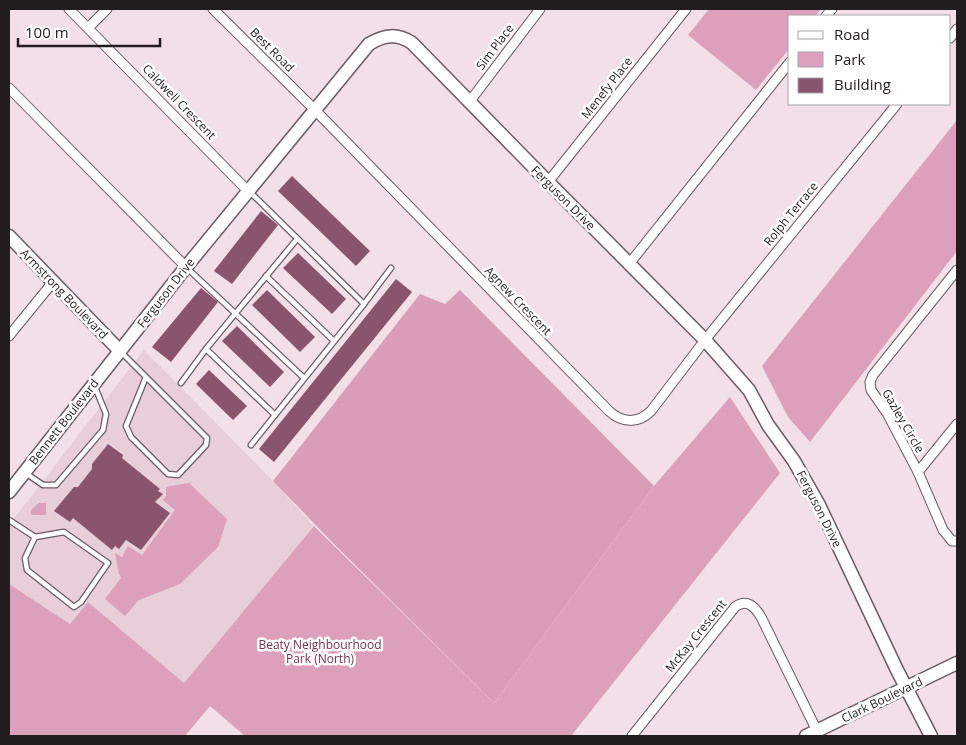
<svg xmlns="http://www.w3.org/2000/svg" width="966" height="745" font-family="'Open Sans',sans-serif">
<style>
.built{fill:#e8ced9}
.green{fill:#dca0bc}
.forest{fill:#d99db9}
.building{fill:#8a546f}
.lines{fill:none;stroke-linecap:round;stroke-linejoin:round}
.lane-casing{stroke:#6b5b62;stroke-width:7}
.street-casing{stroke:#6b5b62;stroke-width:11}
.secondary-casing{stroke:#6b5b62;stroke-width:15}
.lane{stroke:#fff;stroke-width:4.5}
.street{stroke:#fff;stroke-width:9}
.secondary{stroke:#fff;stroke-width:12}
.labels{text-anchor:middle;stroke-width:5;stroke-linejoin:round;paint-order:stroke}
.street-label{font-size:12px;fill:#221c1f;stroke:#fff}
.park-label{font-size:12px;fill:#762f55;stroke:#fff}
</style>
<rect width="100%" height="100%" fill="#f2dfe8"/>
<polygon class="built" points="144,350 273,481 314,526 184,683 88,602 70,624 9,584 9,525"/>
<g class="green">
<polygon points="709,9 821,9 815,16 790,16 790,48 756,90 688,35"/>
<polygon points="957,120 957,251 810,442 788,417 762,366"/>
<polygon points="730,397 780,473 571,736 245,736 210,706 185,736 9,736 9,584 70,624 88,602 184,683 314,526 494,703 654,486"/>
<polygon points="189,483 227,519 218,547 180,584 139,600 125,616 105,599 121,578 119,574 115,553 122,557 128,546 142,555 175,510 163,500 166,496 166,487"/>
<polygon points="39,503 46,503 46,515 31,515 31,510"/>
</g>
<polygon class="forest" points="460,290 654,486 494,703 337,547 273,481 420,294 445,304"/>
<g class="building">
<polygon points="292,176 370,251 356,266 278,191"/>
<polygon points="261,211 278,225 232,284 214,271"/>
<polygon points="298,253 346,299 332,314 283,268"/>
<polygon points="396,279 412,292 274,462 259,449"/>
<polygon points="201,288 218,302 171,362 152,347"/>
<polygon points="267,290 315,337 300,352 252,305"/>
<polygon points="237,326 284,372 270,387 222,341"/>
<polygon points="209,370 247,406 233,420 196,384"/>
<polygon points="108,444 123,455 122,458 160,489 158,491 163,494 155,502 170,513 141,550 126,540 119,549 115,546 112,550 73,518 70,522 54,511 74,487 78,487 92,469 92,464"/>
</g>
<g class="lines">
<defs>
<g id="lane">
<polyline points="249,191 364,304"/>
<polyline points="187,268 304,378"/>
<polyline points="266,276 334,341"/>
<polyline points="206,349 275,415"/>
<polyline points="120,351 146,377 126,426 131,437 168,474 178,475 206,445 207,438 146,377"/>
<polyline points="181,383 206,349 297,239"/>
<polyline points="251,445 364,304 391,268"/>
<polyline points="27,474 43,485 56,485 103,430 106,414 95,387"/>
<polyline points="9,520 35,537 64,532 108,563 81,602 74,607 27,570 25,558 35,537"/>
</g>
<g id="street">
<polyline points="69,9 248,191"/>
<path d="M 213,9 L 314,109 L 609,411 C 622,423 638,424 651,411 L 705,340 L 897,104"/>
<polyline points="826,16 832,9"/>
<polyline points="89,27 107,9"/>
<polyline points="950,38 957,29"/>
<polyline points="9,88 186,267"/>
<polyline points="470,101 540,9"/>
<polyline points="548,182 686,9"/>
<polyline points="629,264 790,62"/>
<polyline points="957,270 873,375 870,382 871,390 887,413 918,472 943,530 952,541 957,541"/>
<polyline points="9,336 53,282"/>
<polyline points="918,472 957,424"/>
<path d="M 632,736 L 735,607 C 747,598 755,607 761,617 L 817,731"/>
</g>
<g id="secondary">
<polyline points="9,236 120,351"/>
<path d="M 9,492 L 186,267 L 369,44 C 384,35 397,33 412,43 L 548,182 L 705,340 L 749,390 L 768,425 L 794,461 L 819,505 L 897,670 L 931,736"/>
<polyline points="806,736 957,663"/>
</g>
</defs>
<use href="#lane" class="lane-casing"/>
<use href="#street" class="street-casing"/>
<use href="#secondary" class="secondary-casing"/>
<use href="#lane" class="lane"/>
<use href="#street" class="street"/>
<use href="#secondary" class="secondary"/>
</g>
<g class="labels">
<g class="street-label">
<text transform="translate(495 47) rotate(-53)" y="4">Sim Place</text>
<text transform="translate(272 50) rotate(45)" y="4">Best Road</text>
<text transform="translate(607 88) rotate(-52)" y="4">Menefy Place</text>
<text transform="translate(179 102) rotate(46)" y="4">Caldwell Crescent</text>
<text transform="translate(563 198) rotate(45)" y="4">Ferguson Drive</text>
<text transform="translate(791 214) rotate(-51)" y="4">Rolph Terrace</text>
<text transform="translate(166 293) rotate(-52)" y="4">Ferguson Drive</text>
<text transform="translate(64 294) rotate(46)" y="4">Armstrong Boulevard</text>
<text transform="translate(518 301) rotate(46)" y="4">Agnew Crescent</text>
<text transform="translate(903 421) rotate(60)" y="4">Gazley Circle</text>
<text transform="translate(64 422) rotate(-52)" y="4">Bennett Boulevard</text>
<text transform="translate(819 509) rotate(63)" y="4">Ferguson Drive</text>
<text transform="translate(696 636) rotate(-51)" y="4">McKay Crescent</text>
<text transform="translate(882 700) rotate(-26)" y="4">Clark Boulevard</text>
</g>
<g class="park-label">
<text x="320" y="649">Beaty Neighbourhood<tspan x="320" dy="14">Park (North)</tspan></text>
</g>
</g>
<rect width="966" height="745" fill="none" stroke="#221c1f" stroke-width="20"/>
<rect x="788" y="15" width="162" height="90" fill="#ffffff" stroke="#a7a4a5"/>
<rect x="798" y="31" width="25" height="8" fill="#ffffff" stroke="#a7a4a5"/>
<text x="834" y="40" font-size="15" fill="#221c1f">Road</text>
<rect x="798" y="52" width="25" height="15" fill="#dca0bc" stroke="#a7a4a5"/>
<text x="834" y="65" font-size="15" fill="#221c1f">Park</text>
<rect x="798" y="78" width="25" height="15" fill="#8a546f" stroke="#a7a4a5"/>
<text x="834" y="90" font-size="15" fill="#221c1f">Building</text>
<path d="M18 38v8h142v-8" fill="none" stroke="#221c1f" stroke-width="2.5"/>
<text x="25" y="38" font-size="15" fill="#221c1f" stroke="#ffffff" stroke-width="4" paint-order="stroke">100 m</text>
</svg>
